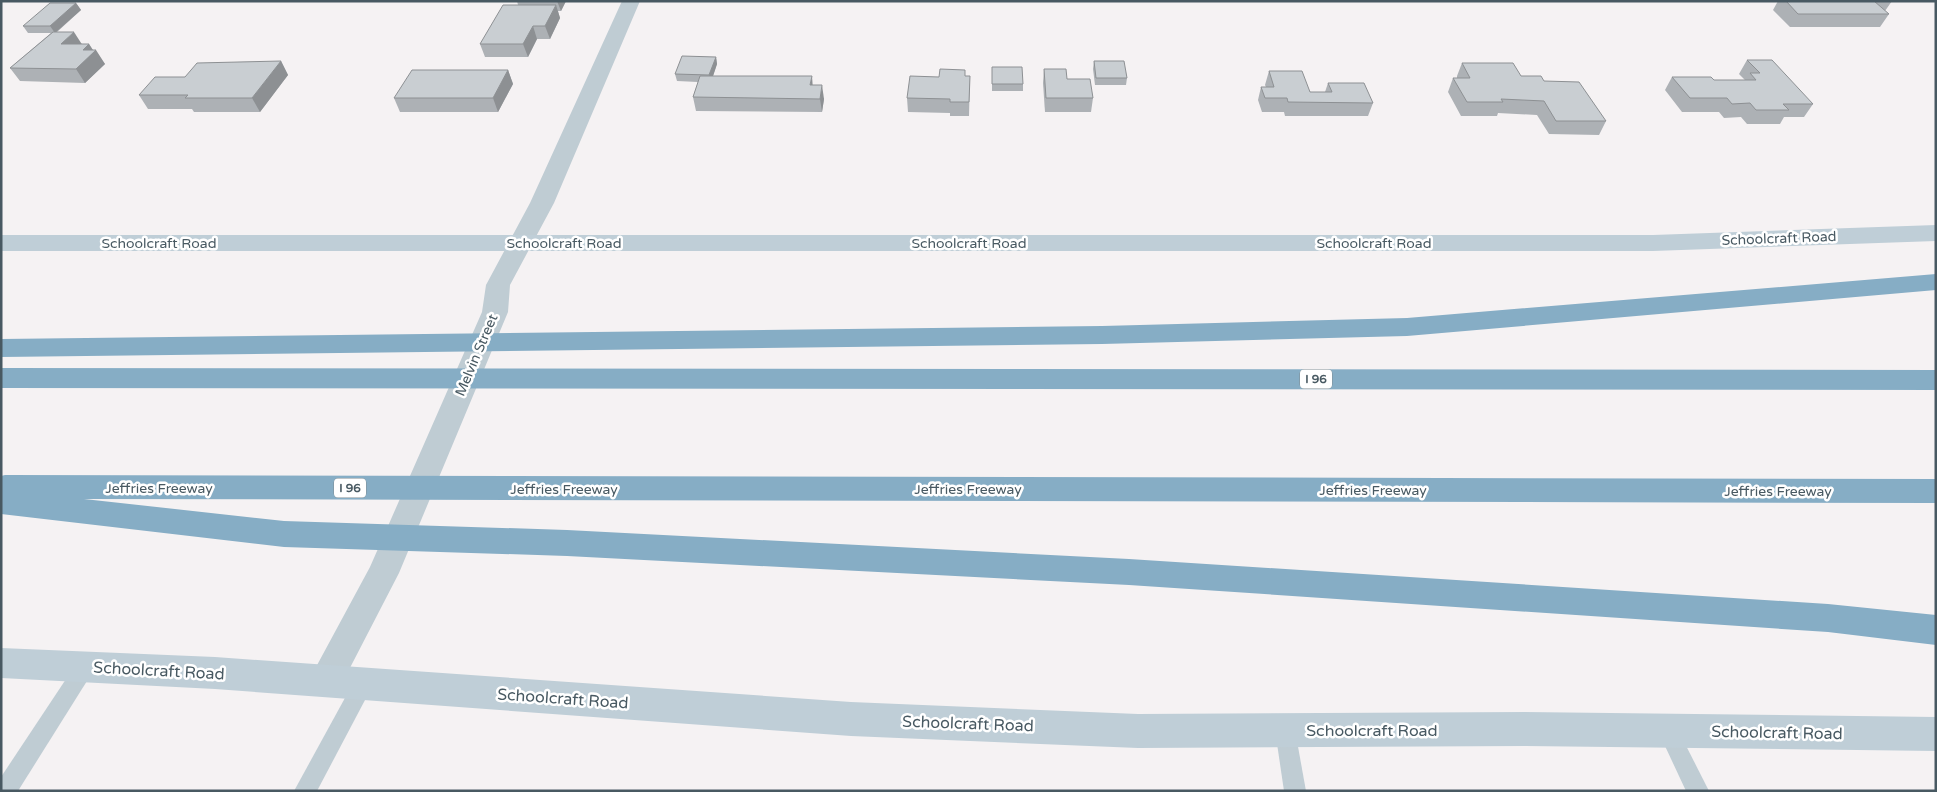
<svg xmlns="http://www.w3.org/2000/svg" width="1937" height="792" font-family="'Varela Round',sans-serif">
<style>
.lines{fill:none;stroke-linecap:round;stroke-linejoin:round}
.lane{fill:#bfccd3;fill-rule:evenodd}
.street{fill:#bfccd3;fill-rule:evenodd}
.secondary{fill:#bfced7;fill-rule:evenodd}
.highway{fill:#86adc5;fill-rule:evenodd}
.wall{fill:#adb1b5}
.shaded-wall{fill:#8d9093}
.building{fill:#c9ced2;stroke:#8d9093}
.labels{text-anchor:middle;stroke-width:5;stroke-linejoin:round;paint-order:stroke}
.shield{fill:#fff;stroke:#7f8b91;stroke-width:1}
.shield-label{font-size:12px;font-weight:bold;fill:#485962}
.street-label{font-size:14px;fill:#485962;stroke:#fff}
.near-street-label{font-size:16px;fill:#485962;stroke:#fff}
</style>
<rect width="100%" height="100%" fill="#f5f2f3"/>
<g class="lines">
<g class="lane">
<polygon points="85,658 92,661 95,667 92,673 18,791 1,791 1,777 78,661"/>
<polygon points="364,674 371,676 374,683 317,791 294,791 357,676"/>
<polygon points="1285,720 1292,723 1295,730 1306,791 1284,791 1275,730 1278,723"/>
<polygon points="1668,721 1675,724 1709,791 1686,791 1658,731 1661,724"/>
</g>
<polygon class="street" points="622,1 640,1 554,203 510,285 508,312 399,573 338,691 326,696 314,691 309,680 370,567 482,312 486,285 530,203"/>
<g class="secondary">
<polygon points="1936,225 1936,241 1653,251 1,251 1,235 1653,235"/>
<polygon points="1,648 215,657 851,702 1138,714 1525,712 1936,717 1936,751 1525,746 1138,748 851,736 215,689 1,678"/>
</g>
<g class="highway">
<polygon points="1936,274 1936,290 1407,336 1102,344 1,357 1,339 1102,326 1407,318"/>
<polygon points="1,368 1936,370 1936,390 1,388"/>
<polygon points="5,475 1936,479 1936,503 84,499 284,521 567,530 1129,559 1828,604 1936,615 1936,645 1828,632 1129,585 567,556 284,547 1,514 1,476"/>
</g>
</g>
<g class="wall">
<polygon points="517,1 566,1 561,11 558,11 560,18 550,39 537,39 528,57 485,57 480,44 518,5"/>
<polygon points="1778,1 1892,1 1885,11 1889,14 1880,27 1790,27 1773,10"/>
<polygon points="76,3 81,10 57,32 82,44 89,44 93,50 105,64 85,83 20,81 10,68 51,33 28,33 23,26"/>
<polygon points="716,57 717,64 713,76 813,85 824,99 822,112 696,111 693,97 698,82 677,81 675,74"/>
<polygon points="1747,60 1813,104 1804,117 1784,117 1780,124 1747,124 1741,117 1724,118 1719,112 1682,112 1665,90 1672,77 1714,80 1745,80 1739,74"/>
<polygon points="281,61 288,75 260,112 194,112 192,109 148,109 139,95 185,77"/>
<polygon points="1094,61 1127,78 1126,85 1095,85 1093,69"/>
<polygon points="1462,63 1544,81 1606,121 1599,135 1549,134 1537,115 1498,113 1497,116 1461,116 1448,92 1453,78 1457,78 1457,76"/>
<polygon points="992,67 1023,84 1023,91 992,91"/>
<polygon points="1044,69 1067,79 1093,98 1091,112 1045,112 1043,83"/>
<polygon points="508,70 513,84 498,112 400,112 394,98"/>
<polygon points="1269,71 1310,92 1325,92 1328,83 1373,103 1368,116 1285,116 1284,112 1262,112 1258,100 1261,87 1266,87 1265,85"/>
<polygon points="970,76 969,116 950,116 950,113 908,112 907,98 939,77"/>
</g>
<g class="shaded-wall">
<polygon points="557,1 566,1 561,11"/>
<polygon points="76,3 81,10 55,33 50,26"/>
<polygon points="556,5 560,18 550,39 545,26"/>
<polygon points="533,26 537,39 528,57 523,44"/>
<polygon points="74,32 83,46 61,44"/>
<polygon points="89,44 94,52 96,50 105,64 85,83 76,69 83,50"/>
<polygon points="716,57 717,64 711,82 709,75"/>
<polygon points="281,61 288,75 260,112 252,98"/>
<polygon points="508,70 513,84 498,112 493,98"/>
<polygon points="812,76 813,90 810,85"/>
<polygon points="822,85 824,99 822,112 820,99"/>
</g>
<g class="building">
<polygon points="1786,1 1874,1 1889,14 1798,14"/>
<polygon points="50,3 76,3 50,26 23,26"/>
<polygon points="503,5 556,5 545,26 533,26 523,44 480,44"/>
<polygon points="53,32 74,32 61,44 89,44 83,50 96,50 76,69 10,68"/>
<polygon points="682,56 716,57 709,75 675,74"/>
<polygon points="1747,60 1772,60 1813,104 1783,104 1789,110 1756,110 1750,103 1732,104 1727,98 1690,98 1672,77 1711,77 1714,80 1756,80 1750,73 1760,73"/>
<polygon points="281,61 252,98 185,98 188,95 139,95 155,77 185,77 197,63"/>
<polygon points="1094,61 1124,61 1127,78 1096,78"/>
<polygon points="1462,63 1513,63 1521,76 1541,76 1544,81 1579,82 1606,121 1556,121 1544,101 1501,99 1503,102 1467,102 1453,78 1470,78"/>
<polygon points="992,67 1022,67 1023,84 992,84"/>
<polygon points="940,69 965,70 965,76 970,76 969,102 950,102 950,99 907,98 910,76 939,77"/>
<polygon points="1044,69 1066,69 1067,79 1090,79 1093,98 1046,98"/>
<polygon points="412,70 508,70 493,98 394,98"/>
<polygon points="1269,71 1302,71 1310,92 1332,92 1328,83 1364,83 1373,103 1288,102 1287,98 1265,98 1261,87 1274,87"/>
<polygon points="700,76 812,76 810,85 822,85 820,99 693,97"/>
</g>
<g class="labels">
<g class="shield">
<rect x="1300" y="369.5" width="32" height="19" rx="4"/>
<rect x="334" y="478.5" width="32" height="19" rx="4"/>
</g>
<g class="shield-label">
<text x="1316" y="383">I 96</text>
<text x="350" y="492">I 96</text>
</g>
<g class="street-label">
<text transform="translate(1779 238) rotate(-2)" y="5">Schoolcraft Road</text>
<text x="159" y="248">Schoolcraft Road</text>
<text x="564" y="248">Schoolcraft Road</text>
<text x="969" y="248">Schoolcraft Road</text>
<text x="1374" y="248">Schoolcraft Road</text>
<text transform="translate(476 355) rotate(-67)" y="5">Melvin Street</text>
<text x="159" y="493">Jeffries Freeway</text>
<text x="564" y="494">Jeffries Freeway</text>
<text x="968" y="494">Jeffries Freeway</text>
<text x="1373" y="495">Jeffries Freeway</text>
<text x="1778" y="496">Jeffries Freeway</text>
</g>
<g class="near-street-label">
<text transform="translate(159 670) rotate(3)" y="6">Schoolcraft Road</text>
<text transform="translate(563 698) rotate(4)" y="6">Schoolcraft Road</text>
<text transform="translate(968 723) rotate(2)" y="6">Schoolcraft Road</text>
<text x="1372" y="736">Schoolcraft Road</text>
<text transform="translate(1777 732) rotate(1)" y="6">Schoolcraft Road</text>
</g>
</g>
<rect width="1937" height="792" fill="none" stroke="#485962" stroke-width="5"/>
</svg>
